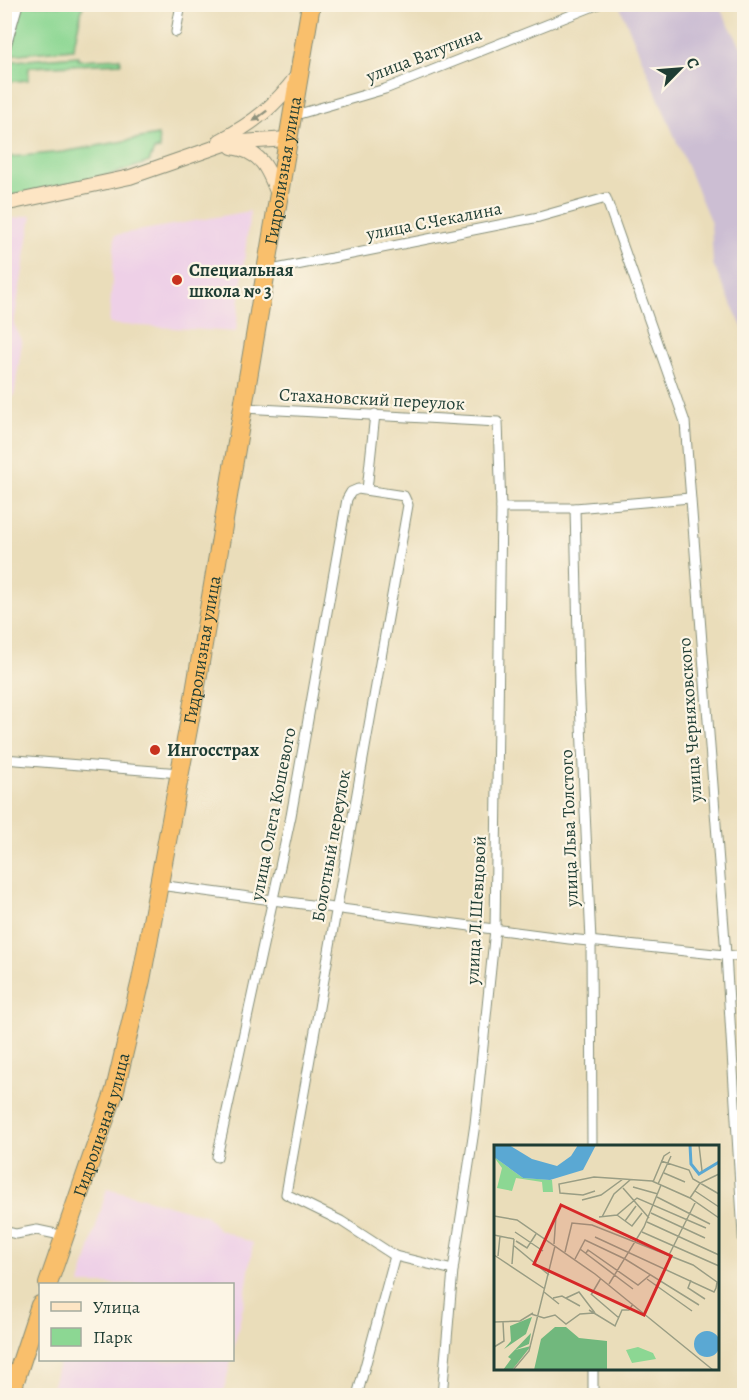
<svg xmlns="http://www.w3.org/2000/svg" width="749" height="1400" font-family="Alegreya,serif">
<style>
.built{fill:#eed0e7}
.industrial{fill:#ccbed3}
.green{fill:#8cd793;stroke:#568a64;stroke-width:1.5}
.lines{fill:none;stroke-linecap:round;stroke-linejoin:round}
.street-casing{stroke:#848d77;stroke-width:11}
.secondary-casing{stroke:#848d77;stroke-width:16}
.highway-casing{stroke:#848d77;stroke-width:20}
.street{stroke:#fff;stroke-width:9}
.secondary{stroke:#fde5c4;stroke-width:14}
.highway{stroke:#f9bf6c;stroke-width:18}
.oneway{fill:#8e917c}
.poi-dot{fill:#c8321e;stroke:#fcf5e5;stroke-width:2}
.labels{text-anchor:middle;stroke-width:4.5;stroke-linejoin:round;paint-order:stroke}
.street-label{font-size:18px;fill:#1f3d34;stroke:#fcf5e5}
.poi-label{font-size:18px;font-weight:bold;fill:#1f3d34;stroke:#fcf5e5;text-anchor:start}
.inset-river{fill:none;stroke:#5aa8d3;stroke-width:3}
.inset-road{fill:none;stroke:#999d84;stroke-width:1.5}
.view{fill:#d62828;fill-opacity:0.15;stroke:#d62828;stroke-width:3}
.inset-edge{fill:none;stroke:#1f3d34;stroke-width:3}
</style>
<rect width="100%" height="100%" fill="#fcf5e5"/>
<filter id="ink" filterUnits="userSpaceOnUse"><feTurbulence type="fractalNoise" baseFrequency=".0167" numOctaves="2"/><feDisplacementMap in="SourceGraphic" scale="12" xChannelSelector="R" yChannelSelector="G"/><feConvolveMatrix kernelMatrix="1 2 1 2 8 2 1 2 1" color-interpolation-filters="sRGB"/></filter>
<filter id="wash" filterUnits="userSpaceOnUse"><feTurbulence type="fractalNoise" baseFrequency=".008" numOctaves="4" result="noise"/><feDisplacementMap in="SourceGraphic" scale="24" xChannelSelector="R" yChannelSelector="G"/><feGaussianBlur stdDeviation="1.35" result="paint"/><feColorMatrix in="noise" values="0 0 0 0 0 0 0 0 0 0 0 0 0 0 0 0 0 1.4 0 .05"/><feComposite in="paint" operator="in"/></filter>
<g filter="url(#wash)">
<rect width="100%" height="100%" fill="#eaddba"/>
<g class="built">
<polygon points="250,211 236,332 109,324 115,235"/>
<polygon points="32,215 14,324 22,342 14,397 5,396 5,220"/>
<polygon points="107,1188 207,1216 218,1229 253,1243 245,1298 233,1352 232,1284 80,1284"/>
<polygon points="60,1360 231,1360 223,1395 50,1395"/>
</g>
<polygon class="industrial" points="629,4 718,5 744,52 744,331 713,264 711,223 620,7"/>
<g class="green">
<polygon points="23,5 83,5 73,49 9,55"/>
<polygon points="78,56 78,60 120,58 121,63 29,67 28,80 5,82 7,65 13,61"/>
<polygon points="158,135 160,149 154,150 149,162 117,173 5,197 4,139 10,157 63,152"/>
</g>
</g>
<g filter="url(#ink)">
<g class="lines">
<defs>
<g id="street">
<polyline points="176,32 181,4"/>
<polyline points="4,53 18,4"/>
<polyline points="292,116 385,89 599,4"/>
<polyline points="266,271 539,217 606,198 685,422 726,954 744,1251"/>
<polyline points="243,408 498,422 501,508 495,929 475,1124 453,1270 442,1396"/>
<polyline points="367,490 375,414"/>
<polyline points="501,508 575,508 690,498"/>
<polyline points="575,508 579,681 591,941 592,1146"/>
<polyline points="4,759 180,773"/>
<polyline points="159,885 569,939 744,957"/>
<polyline points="217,1157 291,816 347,499 351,492 358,489 404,496 408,505 286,1194 341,1221 395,1256 453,1270"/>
<polyline points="4,1231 16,1234 37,1230 65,1236"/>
<polyline points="593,1368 593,1396"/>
<polyline points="357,1396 395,1256"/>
</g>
<g id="secondary">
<path d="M 220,141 C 255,122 274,107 298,75"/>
<path d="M 232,147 C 261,151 268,168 278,194"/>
<polyline points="4,204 130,177 228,143 287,139"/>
</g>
<g id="highway">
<path id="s1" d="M 48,1284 L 115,1090 L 141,980 L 195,692 L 311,4"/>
<polyline points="10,1396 40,1305"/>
</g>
</defs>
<use href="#street" class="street-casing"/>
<use href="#secondary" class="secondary-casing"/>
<use href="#highway" class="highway-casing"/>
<use href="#street" class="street"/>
<use href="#secondary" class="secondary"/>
<use href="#highway" class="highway"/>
</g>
<defs><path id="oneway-solid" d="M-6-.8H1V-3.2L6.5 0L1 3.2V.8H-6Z" transform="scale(1.5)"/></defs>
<use class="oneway" href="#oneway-solid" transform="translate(260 116) rotate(143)"/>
</g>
<g class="poi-dot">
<circle cx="177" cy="280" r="6"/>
<circle cx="155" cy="750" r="6"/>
</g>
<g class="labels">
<g class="street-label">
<text transform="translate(424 55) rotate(-21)" y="6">улица Ватутина</text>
<text dy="6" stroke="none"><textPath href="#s1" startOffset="1140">Гидролизная улица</textPath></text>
<text transform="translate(434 221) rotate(-11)" y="6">улица С.Чекалина</text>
<text transform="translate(372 399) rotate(3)" y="6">Стахановский переулок</text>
<text dy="6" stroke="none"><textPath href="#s1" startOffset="654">Гидролизная улица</textPath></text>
<text transform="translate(690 720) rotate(-94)" y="6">улица Черняховского</text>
<text transform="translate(273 814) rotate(-79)" y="6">улица Олега Кошевого</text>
<text transform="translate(569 828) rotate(-92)" y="6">улица Льва Толстого</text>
<text transform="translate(331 846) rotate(-80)" y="6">Болотный переулок</text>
<text transform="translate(476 910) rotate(-87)" y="6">улица Л.Шевцовой</text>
<text dy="6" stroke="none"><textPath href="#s1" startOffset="168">Гидролизная улица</textPath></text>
</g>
<g class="poi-label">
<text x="189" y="276">Специальная<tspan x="189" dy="21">школа № 3</tspan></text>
<text x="167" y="756">Ингосстрах</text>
</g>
</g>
<g transform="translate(494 1145)">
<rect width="225" height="225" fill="#eaddba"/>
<path d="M 0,12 L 29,33 L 58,35 L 59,47 L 49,47 L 48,37 L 22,33 L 18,46 L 3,43 L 8,23 ZM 144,202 L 159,208 L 162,214 L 138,218 L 132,205 Z" fill="#8cd793"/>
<path d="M 38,172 L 32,189 L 10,204 L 17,196 L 16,181 ZM 61,182 L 72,182 L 85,193 L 113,196 L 113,225 L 40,225 L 47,194 ZM 37,188 L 35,199 L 21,205 L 37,201 L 18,225 L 9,225 L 17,214 L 14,212 Z" fill="#71b87d"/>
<path d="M 0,0 L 15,0 L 38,14 L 63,21 L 77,11 L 84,0 L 102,0 L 89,25 L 56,35 L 29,33 L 0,12 ZM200 199a13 13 0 1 1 26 0a13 13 0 1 1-26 0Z" fill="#5aa8d3"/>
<path class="inset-river" d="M 196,0 L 197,19 L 205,29 L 225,17"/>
<path class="inset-road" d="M 205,0 L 208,26M 167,16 L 195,25 L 199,34 L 225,49M 170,28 L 191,37M 159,37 L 170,11 L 176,7M 164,39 L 177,11M 139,42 L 164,49M 129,43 L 155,73M 101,46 L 89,50 L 66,48 L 65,39 L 100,32 L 158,36 L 196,53 L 225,73M 201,46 L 225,62M 163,52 L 216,79M 196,53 L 206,38 L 225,29M 88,55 L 107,50 L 129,34M 157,68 L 211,93M 123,70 L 138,81 L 148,68M 0,71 L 23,75 L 101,129 L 219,225M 105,72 L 123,70 L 143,53 L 212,83M 108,72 L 120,49 L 136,35M 131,76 L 142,61M 153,77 L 225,110M 21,87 L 49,106M 148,87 L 225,121M 0,90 L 20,94M 22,96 L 33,103 L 42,89M 60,99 L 62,71M 19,100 L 55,130M 86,104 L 139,144M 71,107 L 78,78 L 98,80 L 199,120 L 223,137 L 222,143 L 220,147 L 101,92M 92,108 L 94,105 L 144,140 L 156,130M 0,110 L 51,144M 175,110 L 202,56M 4,111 L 6,91M 81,114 L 91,95 L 131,114 L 205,160M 18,119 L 20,94M 153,134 L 198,166M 197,135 L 194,143 L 211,154M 115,139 L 150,82 L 167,40M 50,147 L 65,159M 97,149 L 125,173M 97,150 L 107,133M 59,153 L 68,151 L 86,161M 72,153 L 85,147 L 101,168M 95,165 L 121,181 L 128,165 L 135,165 L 139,159M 37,169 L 50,173 L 61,170 L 72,179 L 86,169 L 100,168M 0,177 L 26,176 L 39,168M 0,202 L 10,196 L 9,177M 19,225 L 35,206 L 61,101"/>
<path class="view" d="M 67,60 L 177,111 L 150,170 L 40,119 Z"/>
<rect width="225" height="225" class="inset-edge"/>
</g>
<rect width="749" height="1400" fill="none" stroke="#fcf5e5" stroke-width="24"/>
<rect x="39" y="1283" width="195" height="78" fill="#fcf5e5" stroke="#a4ab9e" stroke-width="1.5"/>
<rect x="51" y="1302" width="30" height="9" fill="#fde5c4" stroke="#a4ab9e" stroke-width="1.5"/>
<text x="93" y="1313" font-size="18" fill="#1f3d34">Улица</text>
<rect x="51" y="1328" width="30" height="18" fill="#8cd793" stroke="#a4ab9e" stroke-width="1.5"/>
<text x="93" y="1343" font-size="18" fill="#1f3d34">Парк</text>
<g transform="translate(680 69) rotate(65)" stroke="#fcf5e5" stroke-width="4.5" paint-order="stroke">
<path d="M0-4.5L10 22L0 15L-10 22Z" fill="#1f3d34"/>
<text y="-9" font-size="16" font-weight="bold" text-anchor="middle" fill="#1f3d34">С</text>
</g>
</svg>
